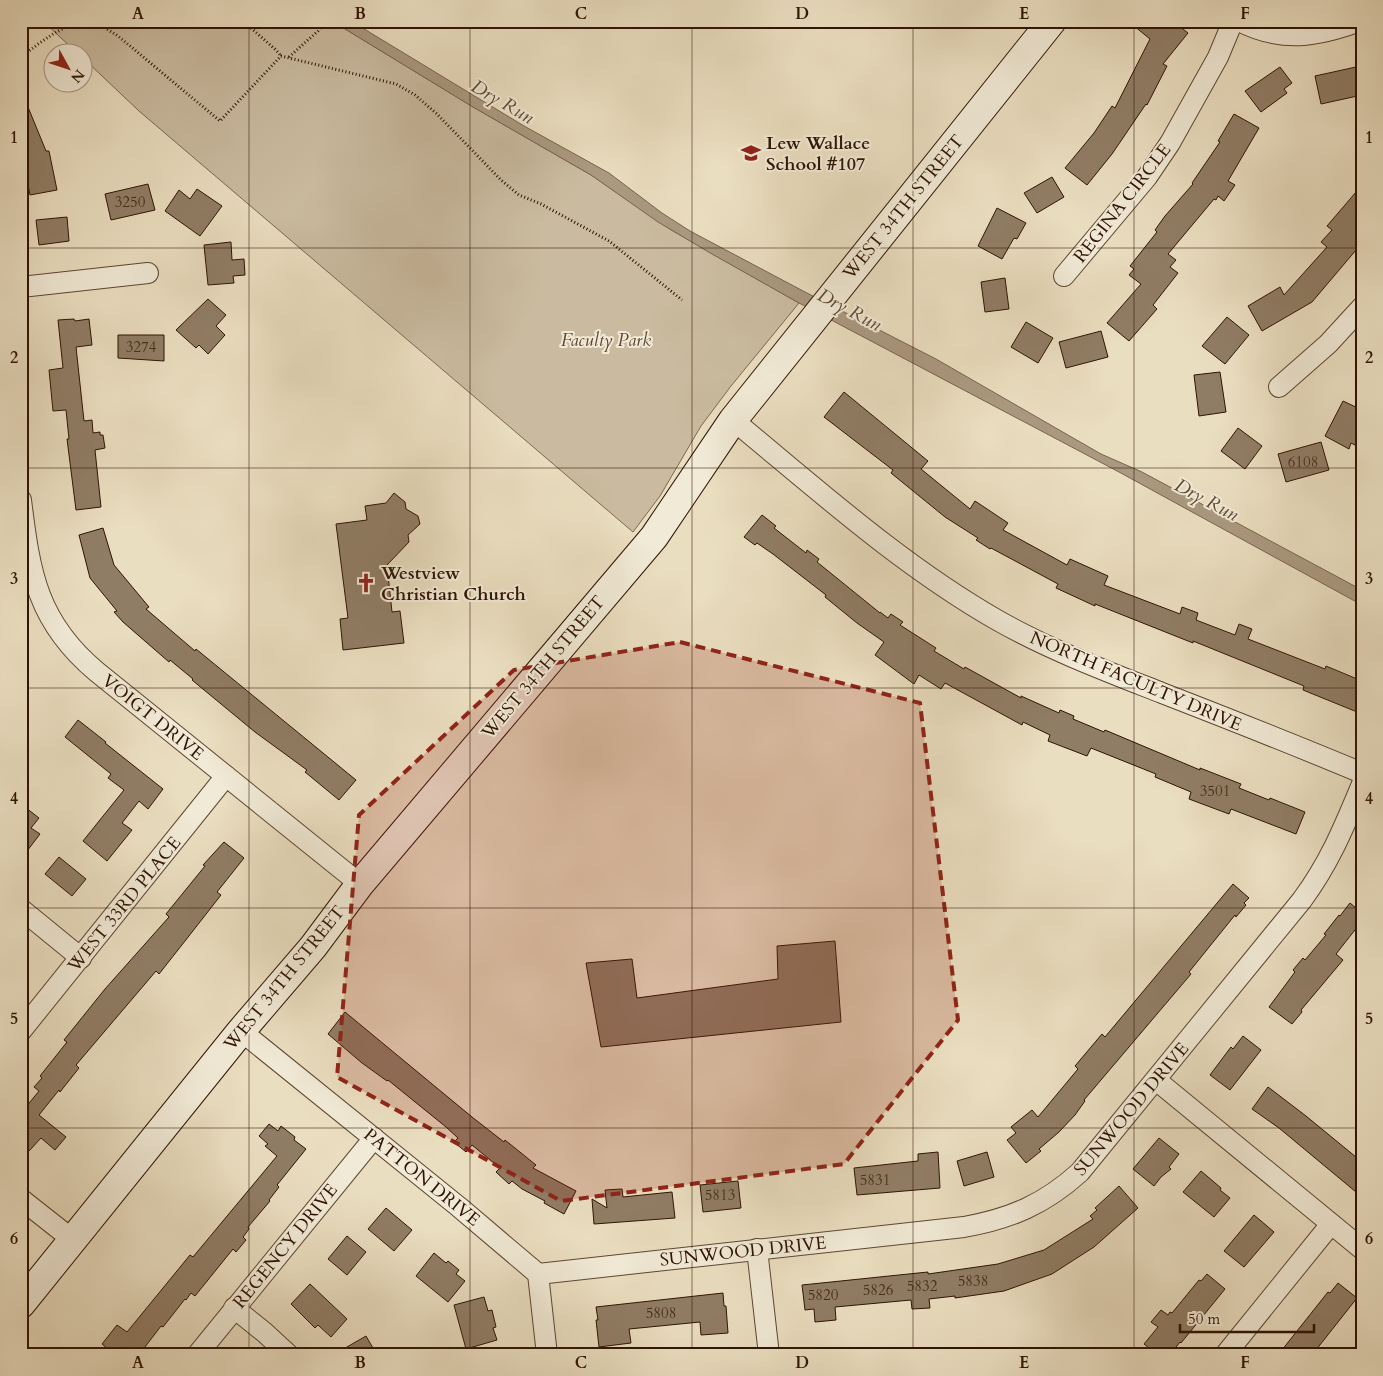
<svg xmlns="http://www.w3.org/2000/svg" width="1383" height="1376" font-family="Cardo,serif">
<style>
.green{fill:#cabba0;stroke:#7c6752}
.water{fill:#aa9980;stroke:#79634e}
.building{fill:#907d65;stroke:#2f1303}
.lines{fill:none;stroke-linecap:round;stroke-linejoin:round}
.street-casing{stroke:#5e4632;stroke-width:22}
.secondary-casing{stroke:#2f1303;stroke-width:30}
.path{stroke:#2f1303;stroke-width:3;stroke-dasharray:1 2.5;stroke-linecap:butt}
.street{stroke:#f1ead6;stroke-width:20}
.secondary{stroke:#f1ead6;stroke-width:28}
.marked{fill:#8f2418;fill-opacity:0.2;stroke:#8f2418;stroke-width:4;stroke-dasharray:10 6;stroke-linejoin:round}
.grid{fill:none;stroke:#2f1303;stroke-width:1;stroke-opacity:0.55}
.labels{text-anchor:middle;stroke-width:4;stroke-linejoin:round;paint-order:stroke}
.number-label{font-size:15px;fill:#472e1c}
.poi-label{font-size:18px;font-weight:bold;fill:#2f1303;stroke:#f1ead6;text-anchor:start}
.street-label{font-size:18px;fill:#2f1303;stroke:#f1ead6}
.park-label{font-size:18px;font-style:italic;fill:#5e4532;stroke:#f1ead6}
.water-label{font-size:19px;font-style:italic;fill:#604935;stroke:#f1ead6}
.neatline{fill:none;stroke:#2f1303;stroke-width:2}
.grid-label{font-size:16px;text-anchor:middle;font-weight:bold;fill:#2f1303}
</style>
<rect width="100%" height="100%" fill="#eadec0"/>
<filter id="stains"><feTurbulence type="fractalNoise" baseFrequency=".004" numOctaves="4"/><feColorMatrix values="0 0 0 0 .2 0 0 0 0 .09 0 0 0 0 .02 0 0 0 .5 -.17"/></filter>
<radialGradient id="worn" r=".72"><stop offset=".6" stop-color="#630" stop-opacity="0"/><stop offset="1" stop-color="#630" stop-opacity=".3"/></radialGradient>
<polygon class="green" points="43,21 332,21 473,107 591,175 673,231 799,303 731,386 701,426 660,496 633,532 139,111 83,58 82,52 76,52"/>
<polygon class="water" points="332,21 351,21 524,126 609,173 662,213 690,231 805,292 936,359 1101,454 1142,472 1362,590 1362,605 1119,472 799,303 712,254 658,222 591,175 473,107"/>
<g class="building">
<polygon points="1128,21 1173,21 1188,33 1163,64 1167,66 1147,105 1146,104 1112,154 1087,185 1065,168 1094,133 1112,106 1115,108 1150,39"/>
<polygon points="1280,67 1292,83 1284,89 1287,93 1261,112 1245,91"/>
<polygon points="1356,67 1362,95 1321,104 1315,76"/>
<polygon points="21,90 46,151 49,151 57,190 30,195 21,148"/>
<polygon points="1234,114 1259,128 1228,181 1235,185 1224,201 1218,196 1216,200 1214,199 1168,254 1176,260 1170,267 1178,273 1153,305 1157,309 1129,341 1107,323 1141,284 1129,275 1134,269 1130,266 1157,232 1155,230 1165,216 1193,184 1192,183 1220,142 1218,141"/>
<polygon points="1052,177 1064,197 1037,213 1024,193"/>
<polygon points="148,184 155,210 111,220 105,194"/>
<polygon points="1362,185 1362,243 1312,302 1262,331 1248,306 1280,287 1284,295 1327,247 1321,242 1332,230 1327,226"/>
<polygon points="197,189 222,206 200,236 165,211 179,190 190,199"/>
<polygon points="997,208 1026,223 1017,239 1014,238 1002,259 978,246"/>
<polygon points="67,217 69,241 39,245 36,220"/>
<polygon points="231,242 232,260 244,259 245,275 233,276 234,283 208,285 204,245"/>
<polygon points="1005,278 1009,309 985,312 981,282"/>
<polygon points="208,299 226,315 216,326 225,335 208,354 199,345 196,348 176,330"/>
<polygon points="1227,317 1249,335 1225,364 1202,346"/>
<polygon points="74,319 75,321 89,319 92,345 76,347 84,421 92,420 93,433 100,432 100,435 103,435 105,448 95,450 101,507 76,510 67,439 69,439 66,410 53,411 49,370 63,368 58,320"/>
<polygon points="1026,322 1053,338 1038,363 1011,347"/>
<polygon points="1101,331 1108,357 1066,368 1059,342"/>
<polygon points="118,335 164,335 164,361 118,358"/>
<polygon points="1220,372 1226,412 1199,416 1194,375"/>
<polygon points="844,392 928,461 921,469 970,509 975,501 1008,523 1003,530 1067,565 1070,559 1108,576 1104,585 1180,614 1182,607 1198,613 1196,620 1235,635 1239,624 1252,629 1248,639 1325,669 1326,666 1362,681 1362,714 1303,690 1304,686 1193,641 1193,643 1095,604 1095,606 1056,588 1058,584 991,548 990,549 976,540 978,538 945,517 891,473 893,470 824,417"/>
<polygon points="1343,401 1362,410 1362,433 1355,445 1351,443 1349,449 1325,436"/>
<polygon points="1238,428 1262,446 1245,469 1221,451"/>
<polygon points="1321,442 1329,470 1286,482 1278,454"/>
<polygon points="394,493 405,502 406,509 418,516 420,524 408,535 409,542 387,565 392,612 400,611 404,643 343,650 340,619 348,618 336,524 367,520 365,506 386,503"/>
<polygon points="762,515 776,526 774,528 806,553 807,550 819,559 817,562 880,613 880,612 888,618 891,614 903,622 900,625 936,648 934,651 964,669 965,667 1021,698 1021,696 1059,713 1060,710 1074,716 1073,719 1104,732 1105,730 1200,770 1200,768 1241,784 1239,788 1269,800 1270,798 1305,812 1296,834 1231,809 1229,814 1189,799 1191,792 1155,777 1156,774 1091,748 1087,756 1048,741 1050,735 1023,722 1022,725 945,683 941,689 919,675 914,684 875,655 884,642 857,623 825,597 826,595 773,554 757,543 755,545 744,537"/>
<polygon points="103,528 114,565 149,607 146,609 195,651 196,649 356,780 339,800 305,772 307,770 255,732 192,680 193,679 170,660 169,662 123,622 114,612 117,611 90,578 79,535"/>
<polygon points="78,720 106,742 105,743 163,789 148,809 139,801 122,823 132,830 107,861 83,841 124,790 108,778 111,774 65,737"/>
<polygon points="21,804 39,818 31,828 40,834 21,859"/>
<polygon points="224,842 244,858 217,892 221,895 185,941 159,974 156,971 76,1065 79,1068 60,1092 59,1090 39,1115 66,1137 55,1150 41,1138 29,1151 21,1144 21,1113 39,1091 34,1087 42,1078 40,1076 67,1042 64,1040 105,989 169,917 166,914 205,866 203,865"/>
<polygon points="59,857 86,879 72,896 45,874"/>
<polygon points="1233,884 1249,898 1244,903 1246,905 1236,917 1235,915 1189,972 1191,974 1084,1100 1085,1101 1075,1115 1059,1132 1039,1149 1041,1151 1026,1163 1007,1140 1016,1133 1011,1127 1032,1110 1038,1117 1078,1069 1075,1066 1102,1034 1105,1037"/>
<polygon points="1350,903 1362,913 1362,921 1336,954 1343,960 1301,1010 1302,1012 1292,1024 1269,1007 1295,972 1293,970 1303,958 1305,960 1326,935 1324,934 1339,915 1340,916"/>
<polygon points="835,941 841,1022 601,1047 586,963 632,959 637,998 778,979 777,946"/>
<polygon points="345,1012 472,1117 504,1142 505,1140 536,1165 533,1168 576,1191 564,1214 544,1203 545,1201 522,1189 512,1181 509,1184 496,1172 500,1168 472,1145 466,1152 454,1142 458,1138 446,1127 388,1080 387,1081 362,1063 328,1034"/>
<polygon points="1243,1036 1261,1050 1230,1090 1210,1075 1231,1047 1233,1049"/>
<polygon points="1268,1087 1306,1116 1362,1162 1362,1197 1279,1128 1252,1109"/>
<polygon points="269,1124 278,1131 281,1126 295,1137 294,1140 306,1149 277,1185 279,1187 269,1200 270,1201 248,1227 249,1229 243,1237 246,1240 236,1252 233,1249 195,1296 191,1293 186,1300 185,1299 163,1327 161,1326 145,1347 156,1355 115,1355 102,1344 117,1325 127,1332 190,1255 193,1257 277,1156 265,1146 268,1144 259,1136"/>
<polygon points="1159,1138 1179,1154 1169,1167 1171,1169 1161,1177 1154,1186 1133,1169"/>
<polygon points="938,1152 940,1188 857,1195 854,1168 918,1161 918,1154"/>
<polygon points="987,1152 994,1177 964,1186 957,1161"/>
<polygon points="1201,1171 1221,1188 1220,1190 1230,1198 1214,1217 1183,1192"/>
<polygon points="738,1181 741,1208 703,1212 700,1185"/>
<polygon points="1119,1186 1138,1208 1094,1247 1052,1274 1004,1291 955,1298 955,1296 929,1299 930,1308 912,1309 911,1300 835,1307 836,1320 815,1322 814,1309 805,1310 802,1285 928,1272 928,1274 998,1264 1044,1250 1093,1219 1090,1216 1097,1210 1095,1208"/>
<polygon points="622,1189 623,1197 672,1192 675,1218 594,1224 592,1199 607,1208 605,1190"/>
<polygon points="386,1208 412,1230 394,1251 368,1229"/>
<polygon points="1254,1215 1274,1232 1244,1267 1224,1251"/>
<polygon points="347,1236 366,1252 347,1275 328,1259"/>
<polygon points="434,1253 446,1263 448,1261 459,1270 456,1274 465,1281 448,1302 416,1276"/>
<polygon points="1207,1274 1225,1289 1181,1343 1180,1342 1170,1355 1158,1355 1144,1344 1158,1327 1151,1322 1161,1310 1168,1315 1170,1312 1172,1313 1199,1280 1201,1281"/>
<polygon points="1338,1283 1357,1298 1312,1355 1278,1355 1328,1292 1330,1293"/>
<polygon points="310,1284 347,1319 331,1337 318,1325 315,1328 291,1304"/>
<polygon points="723,1293 724,1306 726,1306 728,1333 701,1335 700,1322 629,1329 631,1343 599,1347 596,1320 598,1320 596,1307"/>
<polygon points="484,1297 488,1311 492,1310 496,1327 493,1328 497,1340 466,1349 454,1305"/>
<polygon points="366,1336 377,1355 333,1355"/>
</g>
<g class="lines">
<defs>
<g id="street">
<path d="M 1239,21 C 1282,43 1317,37 1360,21"/>
<polyline points="1064,276 1147,177 1170,143 1218,57 1233,21"/>
<polyline points="21,287 148,273"/>
<polyline points="1279,387 1328,344 1362,307"/>
<path d="M 733,420 C 818,490 901,565 997,620 C 1050,650 1106,671 1162,693 C 1229,719 1295,745 1362,773"/>
<path d="M 21,500 C 30,573 37,622 97,672 L 360,884"/>
<polyline points="21,909 81,958"/>
<polyline points="21,1031 226,776"/>
<polyline points="241,1031 459,1207 538,1274 547,1355"/>
<polyline points="1156,1080 1362,1249"/>
<polyline points="21,1199 73,1240"/>
<polyline points="757,1249 769,1355"/>
<path d="M 538,1274 L 964,1227 C 1010,1219 1045,1204 1080,1172 L 1302,900 C 1330,862 1344,827 1362,784"/>
<polyline points="234,1308 264,1332 289,1355"/>
<polyline points="197,1355 374,1138"/>
<polyline points="1225,1355 1331,1224"/>
</g>
<polyline id="secondary" points="21,1304 241,1031 313,947 360,884 654,537 733,420 1052,21"/>
</defs>
<use href="#street" class="street-casing"/>
<use href="#secondary" class="secondary-casing"/>
<g class="path">
<polyline points="88,21 102,26 118,36 220,121 281,56 396,84 415,95 437,114 501,180 519,195 541,204 609,241 682,300"/>
<polyline points="243,21 276,50 281,56"/>
<path d="M 21,57 C 41,42 59,27 84,21"/>
<polyline points="289,57 318,31 326,21"/>
</g>
<use href="#street" class="street"/>
<use href="#secondary" class="secondary"/>
</g>
<path class="marked" d="M 680,642 L 920,703 L 958,1020 L 844,1164 L 561,1201 L 337,1077 L 359,815 L 514,670 Z"/>
<path class="grid" d="M 249,21 L 249,1355M 470,21 L 470,1355M 692,21 L 692,1355M 913,21 L 913,1355M 1134,21 L 1134,1355M 21,248 L 1362,248M 21,468 L 1362,468M 21,688 L 1362,688M 21,908 L 1362,908M 21,1128 L 1362,1128"/>
<defs>
<symbol id="school-bare" viewBox="-9 -9 18 18"><path d="M0-5L7-2L0 1L-7-2ZM-4 1L0 2.5L4 1V4Q0 6-4 4Z" fill="#8f2418" stroke="#f1ead6" stroke-width="2.5" paint-order="stroke"/></symbol>
<symbol id="church-bare" viewBox="-9 -9 18 18"><path d="M-1.2-6h2.4v3.5h3.3v2.4h-3.3V6h-2.4V-.1h-3.3v-2.4h3.3Z" fill="#8f2418" stroke="#f1ead6" stroke-width="2.5" paint-order="stroke"/></symbol>
</defs>
<g fill-rule="evenodd">
<use href="#school-bare" x="737" y="139" width="28" height="28"/>
<use href="#church-bare" x="352" y="569" width="28" height="28"/>
</g>
<g class="labels">
<g class="number-label">
<text x="130" y="207">3250</text>
<text x="141" y="352">3274</text>
<text x="1303" y="467">6108</text>
<text x="1215" y="796">3501</text>
<text x="875" y="1185">5831</text>
<text x="720" y="1200">5813</text>
<text x="973" y="1286">5838</text>
<text x="922" y="1291">5832</text>
<text x="878" y="1295">5826</text>
<text x="823" y="1300">5820</text>
<text x="661" y="1318">5808</text>
</g>
<g class="poi-label">
<text x="766" y="149">Lew Wallace<tspan x="766" dy="21">School #107</tspan></text>
<text x="381" y="579">Westview<tspan x="381" dy="21">Christian Church</tspan></text>
</g>
<g class="street-label">
<text transform="translate(1122 203) rotate(-52)" y="6">REGINA CIRCLE</text>
<text transform="translate(903 207) rotate(-51)" y="6">WEST 34TH STREET</text>
<text transform="translate(543 667) rotate(-50)" y="6">WEST 34TH STREET</text>
<text transform="translate(1136 681) rotate(23)" y="6">NORTH FACULTY DRIVE</text>
<text transform="translate(153 717) rotate(39)" y="6">VOIGT DRIVE</text>
<text transform="translate(124 904) rotate(-51)" y="6">WEST 33RD PLACE</text>
<text transform="translate(284 978) rotate(-51)" y="6">WEST 34TH STREET</text>
<text transform="translate(1131 1109) rotate(-50)" y="6">SUNWOOD DRIVE</text>
<text transform="translate(422 1177) rotate(39)" y="6">PATTON DRIVE</text>
<text transform="translate(285 1246) rotate(-51)" y="6">REGENCY DRIVE</text>
<text transform="translate(743 1251) rotate(-6)" y="6">SUNWOOD DRIVE</text>
</g>
<g class="park-label">
<text x="606" y="346">Faculty Park</text>
</g>
<g class="water-label">
<text transform="translate(503 101) rotate(30)" y="7">Dry Run</text>
<text transform="translate(850 309) rotate(28)" y="7">Dry Run</text>
<text transform="translate(1207 499) rotate(28)" y="7">Dry Run</text>
</g>
</g>
<rect width="1383" height="1376" fill="none" stroke="#eadec0" stroke-width="55"/>
<g transform="translate(68 68) rotate(130)"><circle r="24" fill="#f1ead6" stroke="#a39482"/>
<path d="M0-4L9 19L0 12L-9 19Z" fill="#8f2418"/>
<text y="-8" font-size="14" font-weight="bold" text-anchor="middle" fill="#2f1303">N</text>
</g>
<path d="M1180 1324v8h134v-8" fill="none" stroke="#2f1303" stroke-width="2.5"/>
<text x="1188" y="1324" font-size="15" fill="#2f1303" stroke="#f1ead6" stroke-width="4" paint-order="stroke">50 m</text>
<rect x="28" y="28" width="1328" height="1320" class="neatline"/>
<g class="grid-label">
<text x="138" y="19">A</text>
<text x="360" y="19">B</text>
<text x="581" y="19">C</text>
<text x="802" y="19">D</text>
<text x="1024" y="19">E</text>
<text x="1245" y="19">F</text>
<text x="14" y="143">1</text>
<text x="1369" y="143">1</text>
<text x="14" y="363">2</text>
<text x="1369" y="363">2</text>
<text x="14" y="584">3</text>
<text x="1369" y="584">3</text>
<text x="14" y="804">4</text>
<text x="1369" y="804">4</text>
<text x="14" y="1024">5</text>
<text x="1369" y="1024">5</text>
<text x="14" y="1244">6</text>
<text x="1369" y="1244">6</text>
<text x="138" y="1368">A</text>
<text x="360" y="1368">B</text>
<text x="581" y="1368">C</text>
<text x="802" y="1368">D</text>
<text x="1024" y="1368">E</text>
<text x="1245" y="1368">F</text>
</g>
<rect width="100%" height="100%" filter="url(#stains)"/>
<rect width="100%" height="100%" fill="url(#worn)"/>
</svg>
